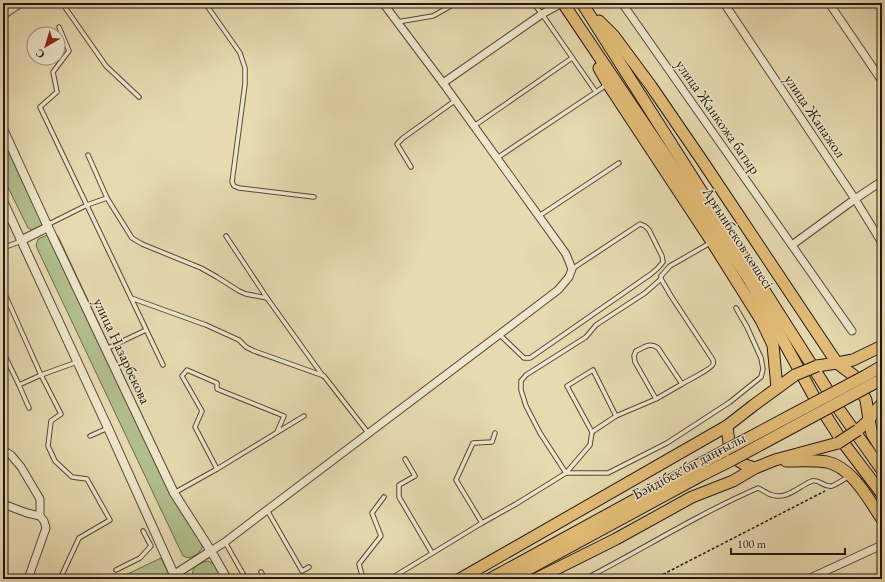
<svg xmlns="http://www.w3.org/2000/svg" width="885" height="582" font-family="'EB Garamond',serif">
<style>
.green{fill:#b2c08e;stroke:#6c6b4f}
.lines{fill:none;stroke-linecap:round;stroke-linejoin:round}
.service-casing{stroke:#564738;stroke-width:5.5}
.minor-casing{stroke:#564738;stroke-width:9}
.tertiary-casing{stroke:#564738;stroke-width:10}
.primary-casing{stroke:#251610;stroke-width:13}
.path{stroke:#251610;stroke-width:1.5;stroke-dasharray:3 2;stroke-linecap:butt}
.service{stroke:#efe7cc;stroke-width:3.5}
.minor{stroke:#efe7cc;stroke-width:7}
.tertiary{stroke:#efe7cc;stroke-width:8}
.primary{stroke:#e4bd78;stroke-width:11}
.primary-bridge-casing{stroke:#251610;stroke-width:13;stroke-linecap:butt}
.primary-bridge{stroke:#e4bd78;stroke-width:11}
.labels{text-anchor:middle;stroke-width:3;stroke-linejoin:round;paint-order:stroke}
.street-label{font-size:15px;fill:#251610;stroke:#efe7cc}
</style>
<rect width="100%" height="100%" fill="#e7dab1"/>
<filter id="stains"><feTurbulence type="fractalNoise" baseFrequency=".005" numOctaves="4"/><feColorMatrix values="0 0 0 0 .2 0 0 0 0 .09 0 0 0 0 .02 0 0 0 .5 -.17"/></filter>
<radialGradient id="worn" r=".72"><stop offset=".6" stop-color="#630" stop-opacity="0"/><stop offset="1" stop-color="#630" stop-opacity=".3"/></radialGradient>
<g class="green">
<polygon points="3,122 48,217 46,223 32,230 28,228 3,177"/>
<polygon points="50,234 58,236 202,544 202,548 198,554 189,558 183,556 36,246 38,239"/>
<polygon points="161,558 171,579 117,579"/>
<path d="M 208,561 L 214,564 L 222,579 L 194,579 C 189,568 198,563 208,561 Z"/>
</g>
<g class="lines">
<defs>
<g id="service">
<polyline points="62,3 106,66 139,97"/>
<polyline points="205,3 240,53 245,68 245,84 232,182 234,186 239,188 314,197"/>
<polyline points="397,22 433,16 456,3"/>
<polyline points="59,27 69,51 53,72 57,92 40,107 163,365"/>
<polyline points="596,92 606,85"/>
<polyline points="474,126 572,58"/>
<polyline points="88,155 107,198 132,238 142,244 201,268 217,277 239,291 246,294 267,298"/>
<polyline points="497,158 596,92 542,14 533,3"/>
<polyline points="411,167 397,144 403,138 456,100"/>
<polyline points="539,216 619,163"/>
<polyline points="47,225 87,205 107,198"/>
<polyline points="226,236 267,298 323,376"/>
<polyline points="3,248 21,241"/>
<polyline points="661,279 645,293 596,325 586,337 526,375 521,381 521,390 526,406 540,433 566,473 608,473 667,443 730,402 761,377 763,369 761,358 747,327 736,308"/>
<polyline points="3,290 41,375 77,362"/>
<polyline points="131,298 206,325 239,340 246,347 254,351 324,376 369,434"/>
<polyline points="500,335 524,358 530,358 651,274 658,268 663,262 662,256 649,230 645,226 640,224 572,269"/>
<polyline points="106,349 146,330"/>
<polyline points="3,352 19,385 41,375 61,414 51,421 48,446 55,461 72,477 87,479 110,520 79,538 60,579"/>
<path d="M 682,384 C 687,381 713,368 713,364 C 714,362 713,361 713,360 L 671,296 L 661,279 L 661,276 L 670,266 L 710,243"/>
<polyline points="19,385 29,408"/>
<polyline points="592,432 616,416"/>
<polyline points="90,436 108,428"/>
<polyline points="405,459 415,476 399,485 399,497 432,553"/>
<polyline points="217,469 195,427 202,411 182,376 187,370 217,383 217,389 284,416 277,432"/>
<polyline points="174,493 217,469 304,416"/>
<polyline points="267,510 302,571 309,567"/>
<polyline points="482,523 456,480 473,443 492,442 495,433"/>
<polyline points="225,542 246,579"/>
<polyline points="116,570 140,558 151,546 143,531"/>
<polyline points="261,572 265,579"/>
<polyline points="363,579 359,564 381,536 372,513 384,497"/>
<path d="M 390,579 L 482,523 L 516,504 L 566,473 L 590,445 L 592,432 L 567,386 L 593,370 L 616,416 L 656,399 L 682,384 L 658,348 C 650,342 645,347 636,351 L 634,356 L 635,362 L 656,399"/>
<path d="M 585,579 C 643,549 698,514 758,488 C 763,490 767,494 772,495 C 787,500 799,486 812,481 C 820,479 824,488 832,486 C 837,484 843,480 848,477"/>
</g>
<g id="minor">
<polyline points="622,3 852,331"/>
<polyline points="724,3 855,199 882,243"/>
<polyline points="829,3 882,81"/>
<polyline points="3,15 21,3"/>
<polyline points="443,83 542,14 562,3"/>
<polyline points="792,245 855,199 882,181"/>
<polyline points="3,450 11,455 21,467 40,499 40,516 44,521 46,528 28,579"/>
<polyline points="3,504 27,513 40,516"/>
<polyline points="211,551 225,542 267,510 558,290 569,277 572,269 566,254 443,83 383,3"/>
<polyline points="808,579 882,545"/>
</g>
<g id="tertiary">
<polyline points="3,129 48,227 174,493 211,551 227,579"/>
<polyline points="3,201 108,428 176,579"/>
<polyline points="22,240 48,227"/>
<polyline points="174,575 211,551"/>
</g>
<g id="primary">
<polyline points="563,3 750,281 817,402 842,441 882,494"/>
<polyline points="582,3 830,394 838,408 882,470"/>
<polyline points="599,21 614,36 651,86 703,162 837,363 853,360 882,346"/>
<polyline points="599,68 608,84 712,242 761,320 773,345 777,388"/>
<polyline points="817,366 837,363 853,375 866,400 869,420 858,430"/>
<polyline points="795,375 754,405 727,426 730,452 733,457 745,465 755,468 775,460 838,443"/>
<polyline points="865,376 882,366"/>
<polyline points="871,385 882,379"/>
<polyline points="882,404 875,411 869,420 872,434 882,450"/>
<path d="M 786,461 C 799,461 814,460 827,462 C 852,467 869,500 882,519"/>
<polyline points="460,579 727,426"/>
<polyline points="490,579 680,475 726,450"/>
<polyline points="510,579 702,475 732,460"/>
<polyline points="536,579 616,539 692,497 733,481 755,468"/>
</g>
</defs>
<use href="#service" class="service-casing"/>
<use href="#minor" class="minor-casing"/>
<use href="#tertiary" class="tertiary-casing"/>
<use href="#primary" class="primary-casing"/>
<polyline class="path" points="654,579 825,491"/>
<use href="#service" class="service"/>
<use href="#minor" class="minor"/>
<use href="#tertiary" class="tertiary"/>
<use href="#primary" class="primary"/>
<defs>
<g id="primary-bridge">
<polyline points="795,375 817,366"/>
<polyline points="838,443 858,430"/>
<polyline points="726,450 865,376"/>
<polyline points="732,460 871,385"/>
</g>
</defs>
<use href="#primary-bridge" class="primary-bridge-casing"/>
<use href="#primary-bridge" class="primary-bridge"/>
</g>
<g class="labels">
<g class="street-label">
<text transform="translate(815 116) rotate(56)" y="5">улица Жанажол</text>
<text transform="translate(718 117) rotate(55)" y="5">улица Жанкожа батыр</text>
<text transform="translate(738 238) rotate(57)" y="5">Арғынбеков көшесі</text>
<text transform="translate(122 351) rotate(65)" y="5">улица Назарбекова</text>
<text transform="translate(689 466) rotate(-28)" y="5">Бәйдібек би даңғылы</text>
</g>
</g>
<rect width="885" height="582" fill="none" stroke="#e7dab1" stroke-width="16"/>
<rect x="4" y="4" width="877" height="574" fill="none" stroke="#251610" stroke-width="2"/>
<rect x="8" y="8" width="869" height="566" fill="none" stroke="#251610"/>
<g transform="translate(46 46) rotate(218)"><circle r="19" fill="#efe7cc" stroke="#9e9381"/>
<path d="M0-3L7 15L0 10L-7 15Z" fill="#8f2418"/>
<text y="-6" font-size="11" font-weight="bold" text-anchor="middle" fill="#251610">С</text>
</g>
<path d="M731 548v6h114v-6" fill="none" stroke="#251610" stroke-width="2"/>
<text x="737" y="548" font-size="12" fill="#251610" stroke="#efe7cc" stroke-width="3" paint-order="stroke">100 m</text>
<rect width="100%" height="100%" filter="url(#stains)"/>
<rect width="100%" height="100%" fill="url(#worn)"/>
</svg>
